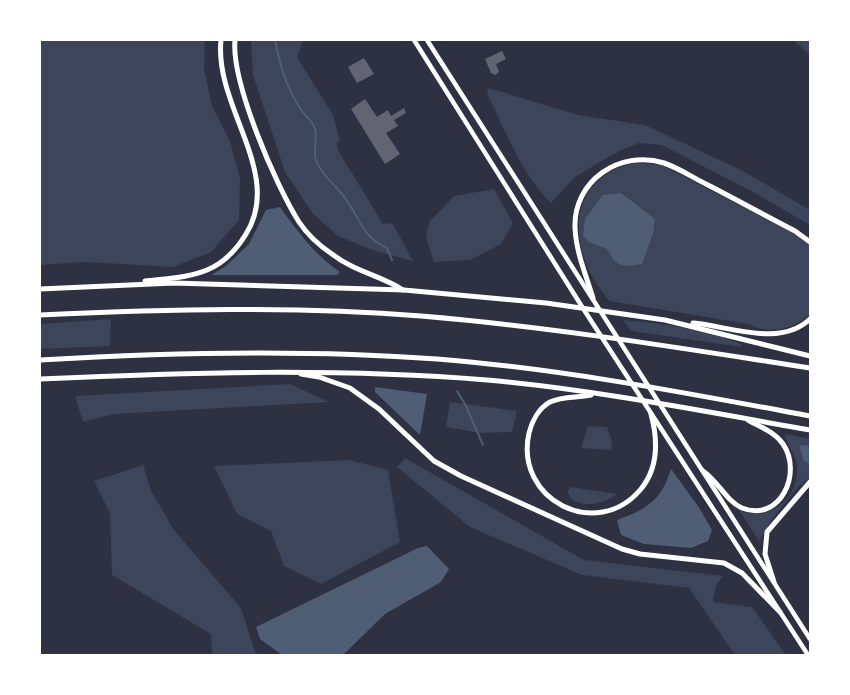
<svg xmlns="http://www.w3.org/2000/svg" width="850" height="695" font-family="'Sofia Sans Condensed',sans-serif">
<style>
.green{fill:#3c4559}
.water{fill:#4f5d75}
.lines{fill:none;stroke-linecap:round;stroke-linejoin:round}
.stream{stroke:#4f5d75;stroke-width:2}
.building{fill:#626471}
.trunk{stroke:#fff;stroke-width:4.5}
.motorway{stroke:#fff;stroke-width:5}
</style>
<rect width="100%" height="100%" fill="#2d3142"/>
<g class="green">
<polygon points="40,40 205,40 204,68 212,106 230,141 240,178 239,220 211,252 173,267 85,262 40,265"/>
<polygon points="251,40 303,40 297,57 333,115 340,141 337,142 339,152 383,224 391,223 394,226 413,261 372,250 338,236 313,214 285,172 253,75"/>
<polygon points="793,40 810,40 810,55"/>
<path d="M 489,88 L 578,115 L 645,125 L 743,171 L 810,210 L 810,225 L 753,192 L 662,145 L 639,143 L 619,151 L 575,177 L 551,203 C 521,174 505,130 487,93 Z"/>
<path d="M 634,163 L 662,165 L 793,233 L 810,245 L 810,314 C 796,328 768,336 749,324 L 609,301 C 602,291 595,283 590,273 C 567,224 578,176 634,163 Z"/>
<polygon points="494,189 513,223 501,244 470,260 434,262 426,238 429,222 454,196"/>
<polygon points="111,319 110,346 40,349 40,324"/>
<path d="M 623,320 C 652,322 719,331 742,345 L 742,347 L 631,331 Z"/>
<polygon points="290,384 329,402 114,414 83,422 75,396"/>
<polygon points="450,402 517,411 512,432 481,433 446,427"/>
<polygon points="588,426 607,427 612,441 611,450 581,448"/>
<path d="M 785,434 L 810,439 L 810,477 L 797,488 L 772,519 L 759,541 L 739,510 C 767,523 797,501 797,470 C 798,455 786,445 785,434 Z"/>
<polygon points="405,458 584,560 723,576 716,585 713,602 752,607 786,655 735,655 689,588 582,575 470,527 397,467"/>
<polygon points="349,460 388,470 400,542 321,584 284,566 271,531 237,514 214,466"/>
<polygon points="143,465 151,491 174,530 241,608 256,655 212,655 211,634 112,575 110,513 94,481"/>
<path d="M 570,487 L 617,494 C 608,502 587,508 575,501 C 572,500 569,495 567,492 Z"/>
</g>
<g class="water">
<path d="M 621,193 L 655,219 L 653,234 L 642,264 C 621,267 617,268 607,249 L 589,242 L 583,235 L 585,219 L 603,195 Z"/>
<path d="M 280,207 C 298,232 314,254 340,272 L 337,275 L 211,275 L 226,266 L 249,244 L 266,210 Z"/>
<polygon points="375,387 427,394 420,435 375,392"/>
<polygon points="799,445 810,446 810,464 804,461"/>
<path d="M 671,469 L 698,506 L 712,530 L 708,541 L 691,548 L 644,544 L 621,535 L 617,520 C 647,509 661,501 671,469 Z"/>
<polygon points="427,546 449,569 441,582 385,614 343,655 282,655 260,639 256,627 418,548"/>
</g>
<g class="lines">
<g class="stream">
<path d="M 275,40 C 280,65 286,87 300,108 C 304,115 310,119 314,126 C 319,137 312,150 316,160 C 321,174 333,183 342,194 C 358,213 361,237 387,248 L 392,260"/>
<polyline points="457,391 465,404 483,445"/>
</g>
</g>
<g class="building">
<polygon points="502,51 506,59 496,64 499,72 495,75 491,73 485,59"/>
<polygon points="364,58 374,74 357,83 348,67"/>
<polygon points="365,99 377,117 388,110 391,116 404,108 406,113 394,120 398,126 386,133 400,154 385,164 351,109"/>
</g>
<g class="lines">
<g class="trunk">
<polyline points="414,40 586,313 808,655"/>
<polyline points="427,40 810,639"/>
</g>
<g class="motorway">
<path d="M 235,40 C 231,82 276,186 299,222 C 307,234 320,246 332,254 C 355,272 380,275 403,290"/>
<path d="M 145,281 C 190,276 220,277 246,234 C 284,173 214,107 221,40"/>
<polyline points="40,289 174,283 404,290 546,303 665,320 810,356"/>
<path d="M 593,298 C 586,275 576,252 575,228 C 573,181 620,149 664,163 C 679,168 693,178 708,185 C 737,200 766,216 795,231 L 810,242"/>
<path d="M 40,315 C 167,309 294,306 421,316 C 552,327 680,348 810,368"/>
<path d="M 693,323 C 729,326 780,348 810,319"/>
<path d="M 40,360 C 173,352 304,349 437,359 C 563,369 686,393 810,416"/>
<polyline points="301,374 319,377 350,388 379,409 434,461 461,476 622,549 640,554 724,563 742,573 780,612"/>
<path d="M 40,379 C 190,372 338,368 487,380 C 596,390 703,411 810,430"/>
<path d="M 591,395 C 577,398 563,396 550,402 C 539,408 532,421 529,433 C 514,500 597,542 641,489 C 659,467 658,440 651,414"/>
<path d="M 703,471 C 718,481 726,501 742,508 C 780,523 803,473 783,444 C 775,432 760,427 748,420"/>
<polyline points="774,582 765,554 767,532 810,482"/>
</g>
</g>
<rect width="850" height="695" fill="none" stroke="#ffffff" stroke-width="82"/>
</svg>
